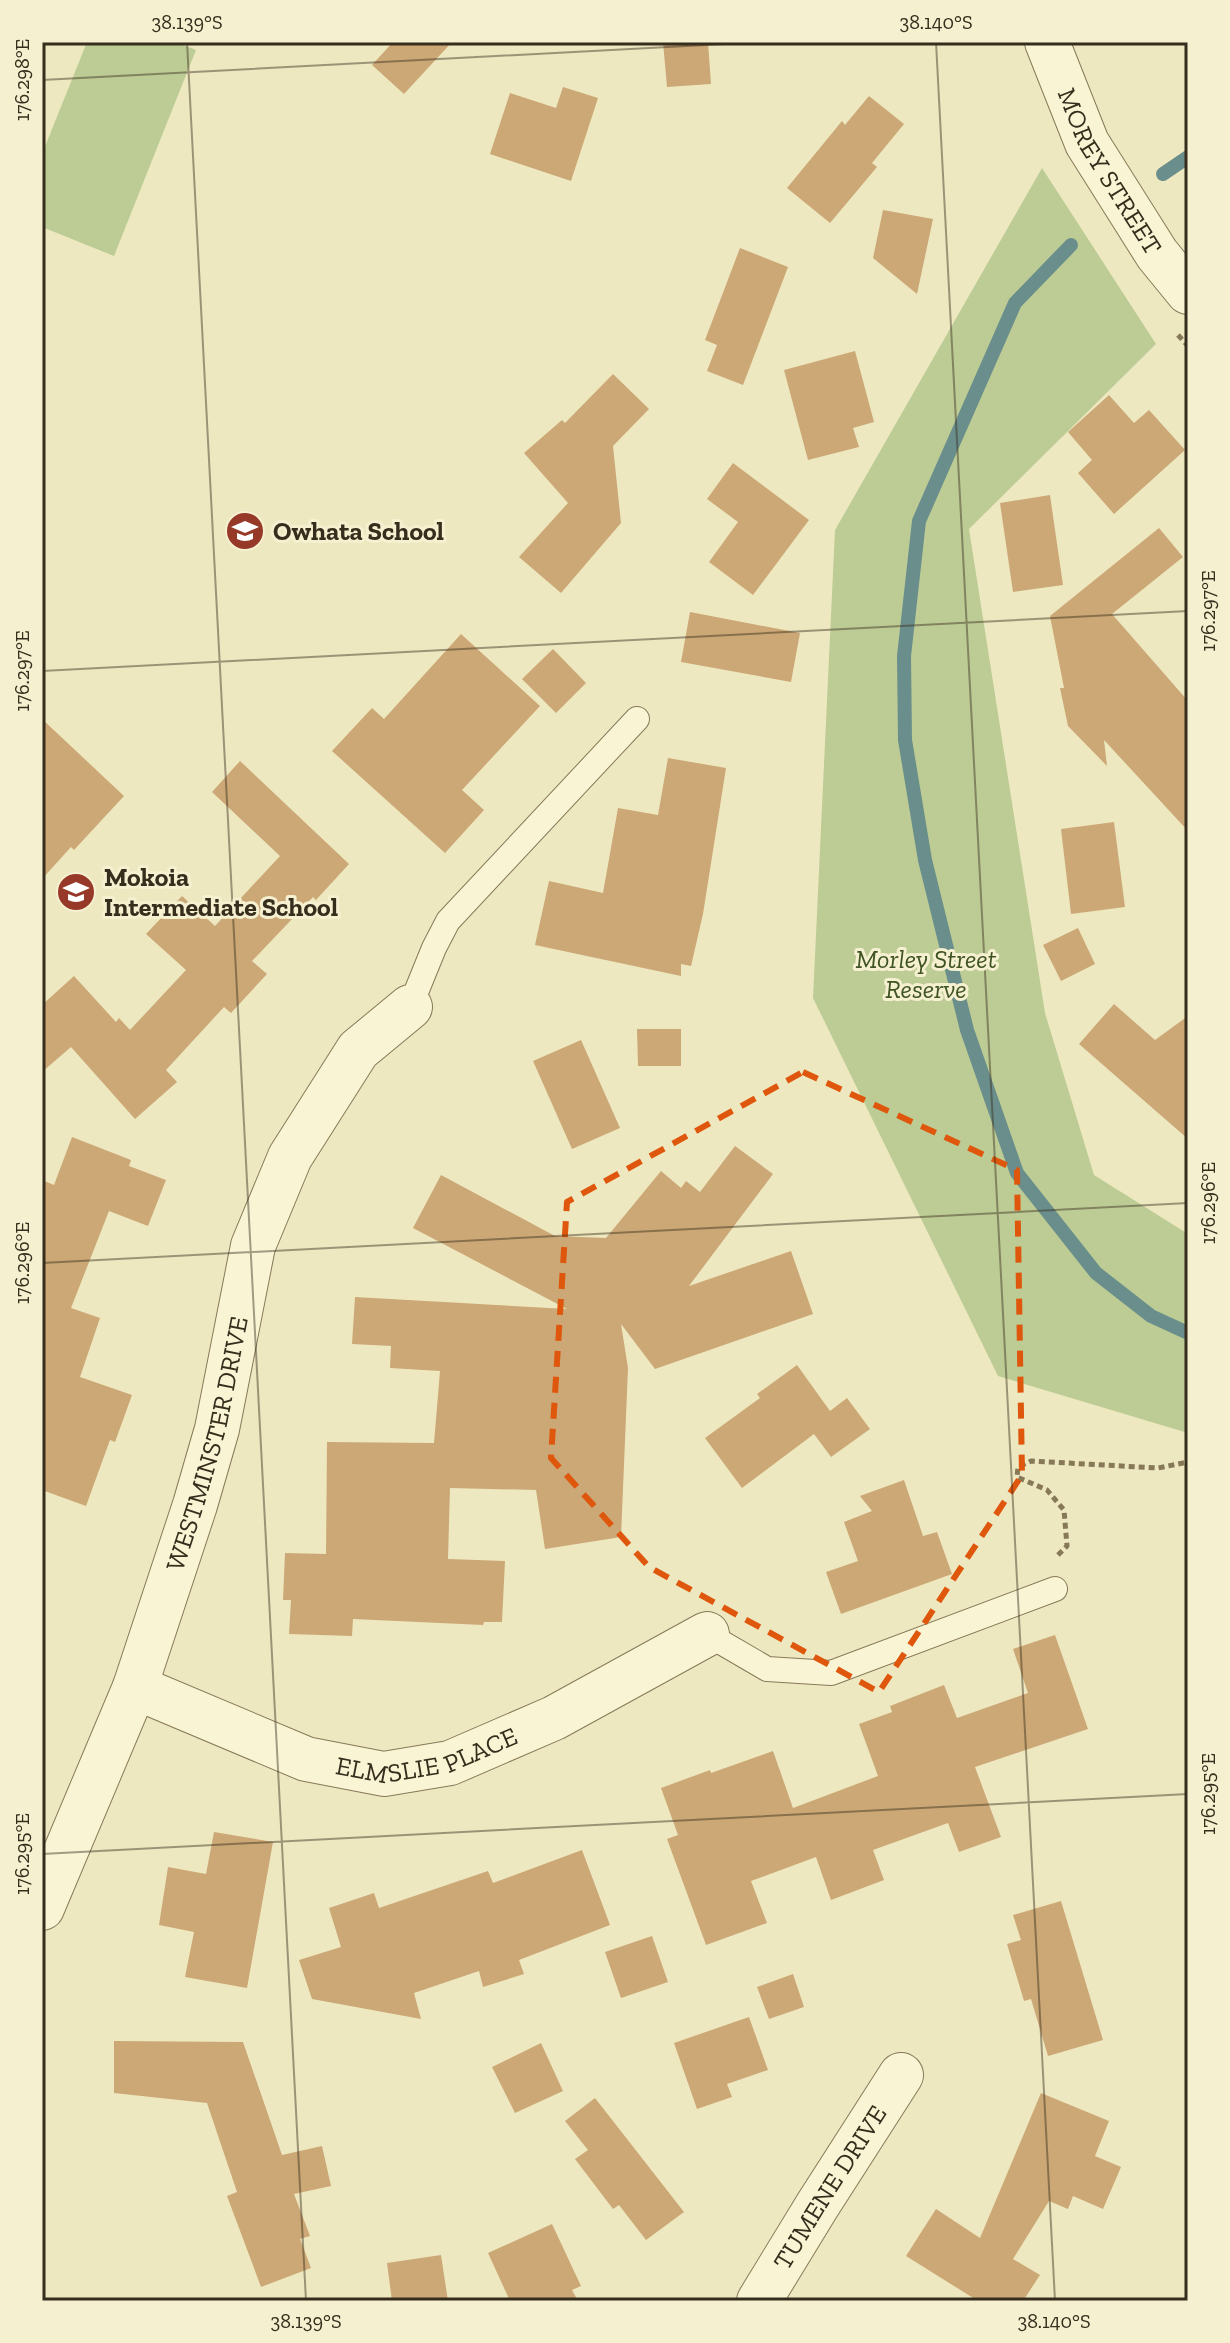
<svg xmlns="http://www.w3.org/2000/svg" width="1230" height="2343" font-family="'Zilla Slab',serif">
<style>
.green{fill:#bdcc95}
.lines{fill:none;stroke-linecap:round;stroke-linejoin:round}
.stream{stroke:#6a8e8b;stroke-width:14}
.building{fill:#cca876}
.lane-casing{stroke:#877958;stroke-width:26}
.street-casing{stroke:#877958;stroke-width:46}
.path{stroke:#877958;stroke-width:5;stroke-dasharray:6 4;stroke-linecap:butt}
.lane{stroke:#f9f4d4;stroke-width:24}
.street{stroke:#f9f4d4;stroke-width:44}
.marked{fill:none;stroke:#df570d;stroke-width:6;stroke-dasharray:16 10;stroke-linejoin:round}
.ticks{fill:none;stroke:#372d1d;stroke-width:2;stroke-opacity:0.45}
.labels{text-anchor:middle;stroke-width:6;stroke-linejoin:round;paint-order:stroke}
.street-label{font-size:26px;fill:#372d1d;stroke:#f5f0d0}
.poi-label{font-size:26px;font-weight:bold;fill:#372d1d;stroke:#f5f0d0;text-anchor:start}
.park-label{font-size:26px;font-style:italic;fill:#3f5323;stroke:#f5f0d0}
.neatline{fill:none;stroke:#372d1d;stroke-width:3}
.ticks-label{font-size:20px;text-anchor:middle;fill:#372d1d}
</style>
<rect width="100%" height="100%" fill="#eee8c0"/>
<g class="green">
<polygon points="87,42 175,42 196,50 114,256 42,227 42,154"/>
<polygon points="1042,168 1156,344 969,529 1045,1013 1094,1175 1188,1234 1188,1433 998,1376 813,998 835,530"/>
</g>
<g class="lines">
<g class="stream">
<polyline points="1163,174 1188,157"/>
<polyline points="1071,245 1015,303 919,521 904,656 905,740 925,860 967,1030 1017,1173 1096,1273 1151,1316 1188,1333"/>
</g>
</g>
<g class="building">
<polygon points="393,42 452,42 404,94 372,65"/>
<polygon points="663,42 708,42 711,84 667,87"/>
<polygon points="563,87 598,98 571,181 490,154 510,93 556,108"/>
<polygon points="869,96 904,124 872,163 877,167 830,223 787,188 842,121 845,125"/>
<polygon points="883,210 933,219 917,294 873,258"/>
<polygon points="740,248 788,267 743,385 707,371 717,345 705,340"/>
<polygon points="855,351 874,422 853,428 859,447 808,460 784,370"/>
<polygon points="613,374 649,409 613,446 621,523 561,593 519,557 568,503 524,453 562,420 565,423"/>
<polygon points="1109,395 1134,423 1149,410 1185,450 1114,514 1078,473 1092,460 1068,432"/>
<polygon points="733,463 809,520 753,595 709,562 738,522 707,499"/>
<polygon points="1050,495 1063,585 1013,592 1000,503"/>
<polygon points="1159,528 1183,557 1112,614 1188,701 1188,831 1104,740 1107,766 1068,726 1060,688 1064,688 1050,616"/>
<polygon points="690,612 800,633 791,682 681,662"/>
<polygon points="461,634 540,706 462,790 484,810 445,853 332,751 372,708 384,719"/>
<polygon points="553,649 586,683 556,713 522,679"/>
<polygon points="42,719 124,796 74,850 71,847 42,879"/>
<polygon points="668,758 726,768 703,914 691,966 681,964 681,976 535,945 549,881 603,893 618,808 658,815"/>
<polygon points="240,761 349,864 316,900 313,897 252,961 267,974 231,1013 224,1007 166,1070 177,1082 135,1119 71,1047 42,1072 42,1005 74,976 116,1022 119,1018 130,1030 186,970 146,934 182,896 215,926 280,856 212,792"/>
<polygon points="1114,822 1125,907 1071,914 1061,829"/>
<polygon points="1078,928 1095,964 1061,981 1043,945"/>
<polygon points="1114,1004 1155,1040 1188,1016 1188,1139 1079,1044"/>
<polygon points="637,1029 681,1029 681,1066 638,1066"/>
<polygon points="581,1040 620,1128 572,1149 533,1061"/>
<polygon points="72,1137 131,1160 129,1166 166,1180 148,1226 109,1211 71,1308 100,1318 80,1377 132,1395 115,1442 110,1440 86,1506 42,1490 42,1180 54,1185"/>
<polygon points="735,1146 773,1174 689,1286 791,1251 813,1314 655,1369 621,1324 628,1368 621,1537 545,1549 536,1490 450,1488 448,1559 505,1561 502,1622 484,1622 483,1625 353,1619 352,1636 289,1634 291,1600 283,1600 285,1553 326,1554 327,1442 434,1443 440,1371 390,1368 391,1346 352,1344 355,1297 567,1309 413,1228 441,1175 555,1236 606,1238 661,1171 681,1188 686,1181 700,1192"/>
<polygon points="797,1365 830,1411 847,1398 870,1429 831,1457 814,1434 742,1488 705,1438 760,1398 757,1394"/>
<polygon points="904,1480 923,1536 937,1532 952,1574 841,1614 826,1572 858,1561 844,1522 872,1511 860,1496"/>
<polygon points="1055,1635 1088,1729 975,1767 1001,1837 959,1852 948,1823 873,1850 884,1880 831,1900 816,1857 751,1881 767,1923 706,1945 667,1839 678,1835 661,1788 710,1770 711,1773 773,1751 793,1808 878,1776 859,1724 892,1712 890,1706 944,1685 957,1718 1028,1693 1013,1649"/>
<polygon points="214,1832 273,1842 247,1988 185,1977 194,1932 159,1925 168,1867 206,1874"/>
<polygon points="582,1850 610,1925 519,1960 524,1974 483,1987 479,1971 414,1993 421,2019 312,1999 299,1960 341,1947 329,1908 374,1893 379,1908 488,1871 493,1883"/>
<polygon points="1061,1901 1103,2040 1048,2056 1031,1999 1024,2001 1007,1944 1021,1940 1013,1915"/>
<polygon points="652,1936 668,1982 621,1998 605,1952"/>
<polygon points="793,1974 804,2007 769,2019 757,1987"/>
<polygon points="749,2017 768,2070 727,2084 732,2097 697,2109 674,2043"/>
<polygon points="114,2041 243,2042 282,2155 322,2146 331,2186 294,2194 310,2236 300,2239 311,2268 261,2287 227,2196 237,2192 207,2103 114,2093"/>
<polygon points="541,2043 563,2091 515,2113 492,2067"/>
<polygon points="1041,2093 1109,2121 1095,2156 1121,2167 1103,2209 1073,2196 1068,2209 1049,2201 1013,2259 1040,2275 1023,2301 978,2301 906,2256 936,2209 980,2238"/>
<polygon points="595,2098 684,2212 646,2240 619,2205 613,2209 575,2159 588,2150 565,2121"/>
<polygon points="552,2224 581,2286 572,2290 578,2301 510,2301 488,2253"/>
<polygon points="441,2255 448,2301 392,2301 387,2263"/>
</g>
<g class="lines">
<defs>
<g id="lane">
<polyline points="410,1007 434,948 448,921 637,719"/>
<polyline points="707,1634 767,1669 831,1673 1055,1589"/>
</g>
<g id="street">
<path id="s1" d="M 1047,42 L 1087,143 L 1157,254 L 1188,292"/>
<path id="s2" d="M 135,1687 L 306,1759 L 384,1774 L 450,1763 L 554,1718 L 707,1634"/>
<path id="s3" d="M 42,1908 L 135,1687 L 195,1505 L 217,1429 L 253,1246 L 290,1157 L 358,1050 L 410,1007"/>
<path id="s4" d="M 759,2301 L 817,2206 L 901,2075"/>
</g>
</defs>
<use href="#lane" class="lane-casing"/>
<use href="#street" class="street-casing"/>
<g class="path">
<polyline points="1178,335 1188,346"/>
<polyline points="1058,1555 1067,1546 1064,1510 1047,1490 1017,1477 1018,1467 1031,1461 1158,1468 1188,1462"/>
</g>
<use href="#lane" class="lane"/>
<use href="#street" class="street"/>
</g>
<path class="marked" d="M 803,1072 L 1017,1170 L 1022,1475 L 879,1692 L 649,1567 L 551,1458 L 567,1202 Z"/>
<path class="ticks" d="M 187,42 L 306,2301M 936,42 L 1055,2301M 42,80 L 762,42M 42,671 L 1188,611M 42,1263 L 1188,1203M 42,1854 L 1188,1794"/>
<defs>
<symbol id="school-disc" viewBox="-11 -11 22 22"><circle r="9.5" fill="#963928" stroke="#f5f0d0"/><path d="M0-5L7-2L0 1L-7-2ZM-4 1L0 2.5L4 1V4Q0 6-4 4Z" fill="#fff"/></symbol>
</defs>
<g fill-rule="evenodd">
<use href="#school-disc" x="223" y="509" width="44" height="44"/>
<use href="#school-disc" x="54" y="870" width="44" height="44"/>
</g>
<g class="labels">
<g class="street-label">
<text dy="9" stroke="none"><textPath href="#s1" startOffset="144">MOREY STREET</textPath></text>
<text dy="9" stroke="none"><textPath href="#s3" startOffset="494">WESTMINSTER DRIVE</textPath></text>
<text dy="9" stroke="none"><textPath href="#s2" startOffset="310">ELMSLIE PLACE</textPath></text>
<text dy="9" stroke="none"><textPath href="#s4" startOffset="134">TUMENE DRIVE</textPath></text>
</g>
<g class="poi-label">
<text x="273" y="540">Owhata School</text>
<text x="104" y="886">Mokoia<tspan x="104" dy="30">Intermediate School</tspan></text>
</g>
<g class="park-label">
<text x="926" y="968">Morley Street<tspan x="926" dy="30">Reserve</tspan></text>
</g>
</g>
<rect width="1230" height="2343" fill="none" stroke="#f5f0d0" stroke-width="88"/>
<rect x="44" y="44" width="1142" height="2255" class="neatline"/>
<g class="ticks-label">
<text x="187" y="29">38.139°S</text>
<text x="936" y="29">38.140°S</text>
<text transform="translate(22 80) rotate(-90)" y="7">176.298°E</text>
<text transform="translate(1208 611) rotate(-90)" y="7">176.297°E</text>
<text transform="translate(22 671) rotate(-90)" y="7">176.297°E</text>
<text transform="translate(1208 1203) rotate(-90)" y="7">176.296°E</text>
<text transform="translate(22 1263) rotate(-90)" y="7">176.296°E</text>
<text transform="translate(1208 1794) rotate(-90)" y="7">176.295°E</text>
<text transform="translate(22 1854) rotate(-90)" y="7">176.295°E</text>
<text x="306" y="2328">38.139°S</text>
<text x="1054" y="2328">38.140°S</text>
</g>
</svg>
